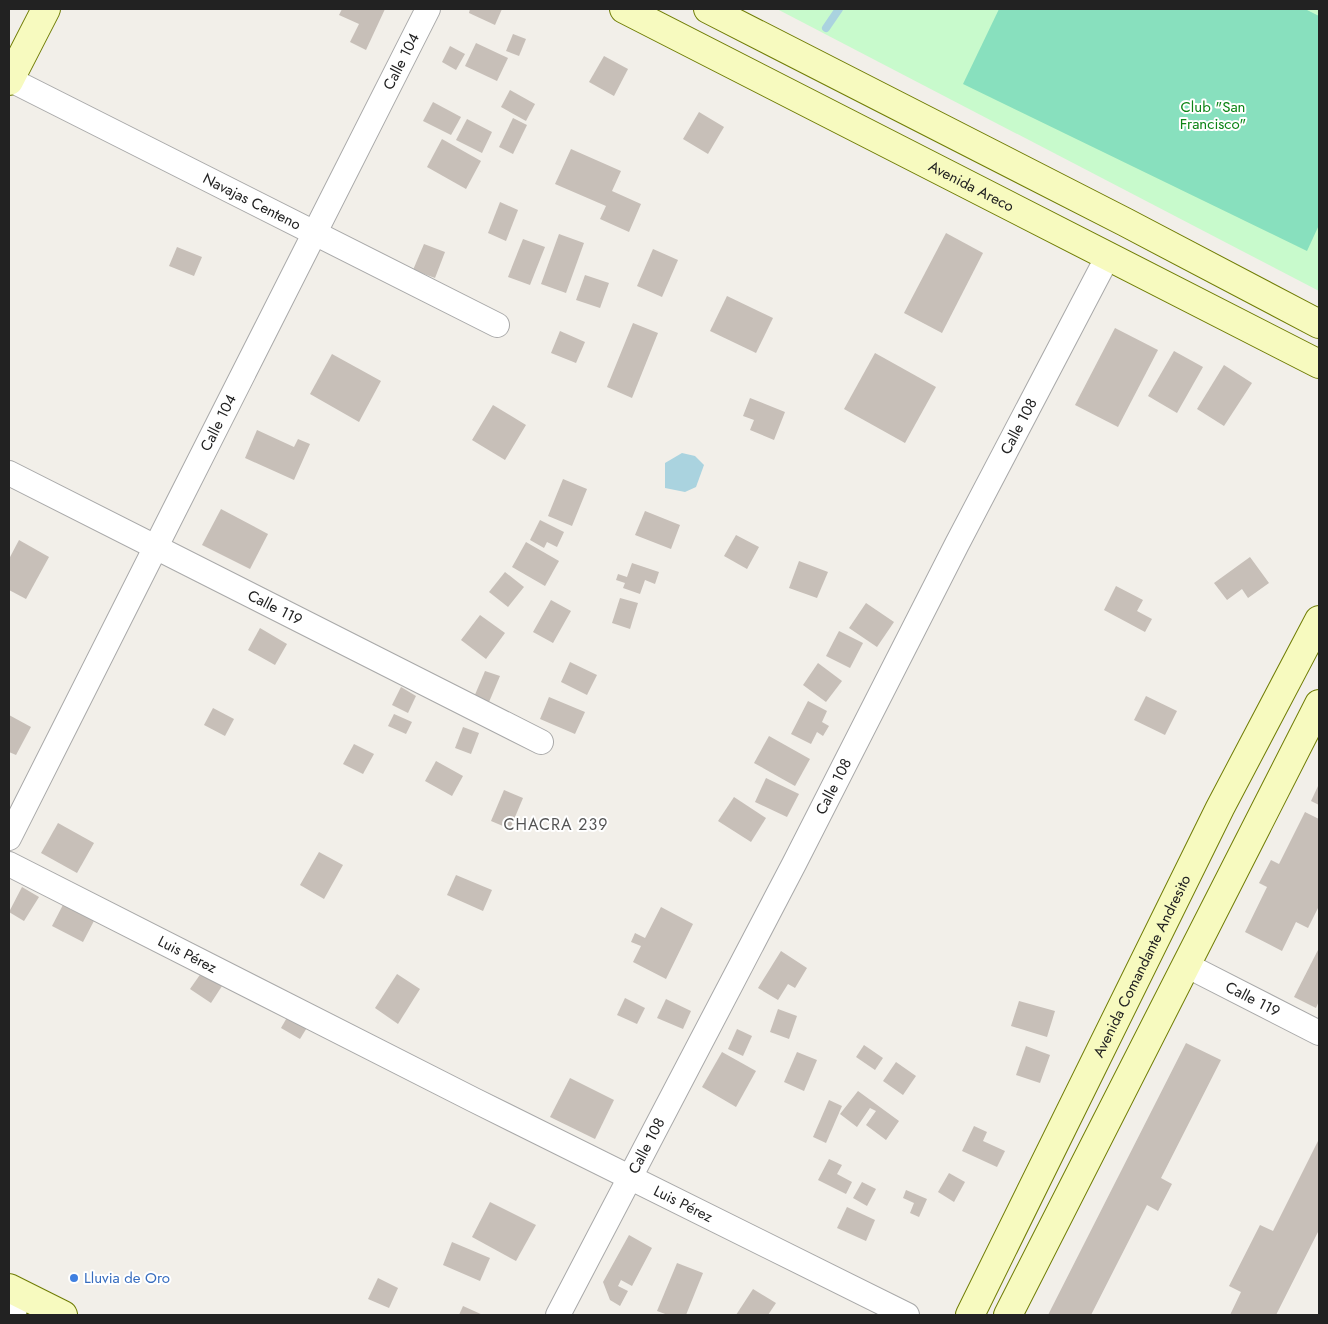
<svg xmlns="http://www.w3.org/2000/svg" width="1328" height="1324" font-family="Jost,sans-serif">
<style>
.park{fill:#c8facc}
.pitch{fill:#88e0be}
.water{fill:#aad3df}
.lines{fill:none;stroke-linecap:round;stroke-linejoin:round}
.stream{stroke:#aad3df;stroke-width:8}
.building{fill:#c7bfb8}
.minor-casing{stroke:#a9a9a9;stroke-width:26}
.secondary-casing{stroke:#707d05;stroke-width:30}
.minor{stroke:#fff;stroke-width:24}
.secondary{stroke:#f7fabf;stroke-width:28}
.shop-dot{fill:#3f7fe0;stroke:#fff;stroke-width:2}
.labels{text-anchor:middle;stroke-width:4;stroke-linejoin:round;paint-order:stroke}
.street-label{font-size:15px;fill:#222;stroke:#fff}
.park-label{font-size:15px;fill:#0c8416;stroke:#fff}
.shop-label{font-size:15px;fill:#366cbe;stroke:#fff;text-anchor:start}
.neighbourhood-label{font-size:16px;letter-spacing:1px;fill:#555;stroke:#fff}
</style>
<rect width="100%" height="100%" fill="#f2efe9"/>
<polygon class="park" points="777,9 1319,9 1319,291"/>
<polygon class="pitch" points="999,9 1305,9 1319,16 1319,225 1307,251 963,84"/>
<polygon class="water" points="682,453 695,456 704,465 696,487 685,492 665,488 665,463"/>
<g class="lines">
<polyline class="stream" points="826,28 839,9"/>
</g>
<g class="building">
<polygon points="342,9 385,9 366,50 350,42 359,24 339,15"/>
<polygon points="470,9 502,9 495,25 469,13"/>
<polygon points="513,34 526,39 519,56 506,51"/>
<polygon points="476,43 508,58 497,81 465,66"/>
<polygon points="450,46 465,54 456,70 442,62"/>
<polygon points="604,56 628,69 614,96 589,82"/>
<polygon points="510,90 535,104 526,121 501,107"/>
<polygon points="433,102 461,117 451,135 423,121"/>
<polygon points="699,112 724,127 708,154 683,139"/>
<polygon points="513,118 527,125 513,154 499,147"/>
<polygon points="467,119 492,132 482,153 456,140"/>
<polygon points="442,139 481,161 466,189 427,167"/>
<polygon points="571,149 621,171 612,191 641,204 629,232 600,219 606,206 555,184"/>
<polygon points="500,202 518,210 506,241 488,233"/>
<polygon points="946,233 983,253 942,333 904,313"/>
<polygon points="559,234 584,243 566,293 541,284"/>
<polygon points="523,239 545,247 530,285 508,277"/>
<polygon points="424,244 445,252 435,278 413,270"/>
<polygon points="177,247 202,257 194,276 169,266"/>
<polygon points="653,249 678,260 662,297 637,286"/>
<polygon points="585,275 609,283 600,308 576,300"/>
<polygon points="727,296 773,318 756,353 710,331"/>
<polygon points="633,323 658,333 632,398 607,387"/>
<polygon points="1115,328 1158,350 1118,427 1075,405"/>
<polygon points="560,331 585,342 576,363 551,353"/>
<polygon points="1174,351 1203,367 1177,413 1148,396"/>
<polygon points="875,353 936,387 905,443 844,409"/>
<polygon points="332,354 381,381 359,422 310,394"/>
<polygon points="1224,365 1252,383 1224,426 1197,409"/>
<polygon points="750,398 785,412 774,440 750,430 754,420 743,416"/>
<polygon points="493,405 526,425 505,460 472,440"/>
<polygon points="257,430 294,447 298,439 310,444 294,480 245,458"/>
<polygon points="563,479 587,489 572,526 548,516"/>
<polygon points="221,509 268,534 250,569 202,545"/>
<polygon points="645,511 680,525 671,549 635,535"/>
<polygon points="540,520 564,532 557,547 547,542 544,548 530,540"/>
<polygon points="736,535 759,547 747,569 724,556"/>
<polygon points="19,540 49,557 26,599 9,590 9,559"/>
<polygon points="526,542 559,561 545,586 512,567"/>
<polygon points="1250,557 1269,583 1248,598 1242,589 1227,600 1214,583"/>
<polygon points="799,561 828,572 817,598 789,588"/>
<polygon points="632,563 659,572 655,584 645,580 640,594 623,588 625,583 616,580 618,574 627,577"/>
<polygon points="505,572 524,587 508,607 489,592"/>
<polygon points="1116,586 1143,600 1137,611 1152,619 1145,632 1104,610"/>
<polygon points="620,598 638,603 630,629 612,623"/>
<polygon points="551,600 571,611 553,643 533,632"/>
<polygon points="866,603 894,622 877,647 849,628"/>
<polygon points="480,615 505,633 486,659 461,640"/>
<polygon points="260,628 287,644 275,665 248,650"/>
<polygon points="839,631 863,643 850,668 826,656"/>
<polygon points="570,662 597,675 587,695 561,682"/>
<polygon points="818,663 842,681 826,702 803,685"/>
<polygon points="485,671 500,676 489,702 474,697"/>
<polygon points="401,687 416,696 408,713 392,705"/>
<polygon points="1146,696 1177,711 1165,735 1134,720"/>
<polygon points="549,697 585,712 575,734 540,719"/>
<polygon points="808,701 827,711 822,722 829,726 823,736 817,732 811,744 791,734"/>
<polygon points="213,708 234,719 225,736 204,725"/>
<polygon points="394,714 412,722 406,734 388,726"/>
<polygon points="9,715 31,727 16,755 9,752"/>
<polygon points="463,727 479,733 471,754 455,748"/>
<polygon points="769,736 810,759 795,786 754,763"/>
<polygon points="354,744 374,754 363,774 343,764"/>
<polygon points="436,761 463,776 452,796 425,781"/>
<polygon points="766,778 799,794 787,817 755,802"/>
<polygon points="1319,784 1319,805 1311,801"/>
<polygon points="504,790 523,798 510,829 491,821"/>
<polygon points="734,797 766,818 751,842 718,821"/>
<polygon points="1305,812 1319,819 1319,906 1308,928 1296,922 1282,951 1245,932 1267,887 1259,883 1271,860 1279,864"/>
<polygon points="58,823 94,843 77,873 41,853"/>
<polygon points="319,852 343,865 324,899 300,885"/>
<polygon points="456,875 492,890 483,911 447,895"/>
<polygon points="22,887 39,897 24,921 9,912"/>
<polygon points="65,901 96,917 83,942 52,926"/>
<polygon points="661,907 693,924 666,979 633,962 641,946 631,942 635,933 645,938"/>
<polygon points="1319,948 1319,1001 1316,1008 1294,997"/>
<polygon points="781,951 807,968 795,988 788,984 778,1000 758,988"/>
<polygon points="204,969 224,983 211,1003 190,989"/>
<polygon points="397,974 420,989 398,1024 375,1008"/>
<polygon points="625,998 645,1008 637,1024 617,1015"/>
<polygon points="666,999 691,1011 683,1029 657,1018"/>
<polygon points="1019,1001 1055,1011 1047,1037 1011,1026"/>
<polygon points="778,1009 797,1016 789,1039 770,1032"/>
<polygon points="289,1014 308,1026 300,1039 281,1028"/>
<polygon points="737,1029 752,1036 743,1056 728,1049"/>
<polygon points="1186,1043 1221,1060 1161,1178 1172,1184 1158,1211 1147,1205 1091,1315 1048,1315"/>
<polygon points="864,1045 883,1058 875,1070 856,1057"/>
<polygon points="1026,1046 1050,1055 1040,1083 1016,1075"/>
<polygon points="722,1052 756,1071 736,1107 702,1087"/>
<polygon points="797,1052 817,1060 804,1091 784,1082"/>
<polygon points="896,1062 916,1076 903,1095 883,1081"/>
<polygon points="570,1078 614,1100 595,1139 550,1117"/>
<polygon points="858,1091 899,1121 886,1140 866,1125 876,1111 870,1108 857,1127 840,1114"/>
<polygon points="829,1100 842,1106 826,1143 813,1137"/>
<polygon points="974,1126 987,1132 983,1141 1005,1151 997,1167 962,1151"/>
<polygon points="1319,1139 1319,1230 1276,1315 1230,1315 1241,1292 1229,1286 1260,1225 1273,1231"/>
<polygon points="829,1159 842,1165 837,1174 852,1182 846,1194 818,1180"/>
<polygon points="949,1173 965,1182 954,1202 938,1192"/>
<polygon points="862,1182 876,1189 867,1206 853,1198"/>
<polygon points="906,1190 927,1199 919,1217 910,1213 914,1203 903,1198"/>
<polygon points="490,1202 536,1225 516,1261 472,1237"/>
<polygon points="847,1207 875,1220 866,1241 837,1228"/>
<polygon points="629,1235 652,1248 632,1286 621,1280 618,1286 628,1291 620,1306 610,1300 603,1282"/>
<polygon points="452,1242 490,1258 480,1281 443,1265"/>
<polygon points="677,1263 703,1273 686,1315 668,1315 657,1311"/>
<polygon points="378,1278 398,1288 389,1308 368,1299"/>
<polygon points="753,1289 776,1303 768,1315 736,1315"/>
<polygon points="463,1306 483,1315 459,1315"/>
</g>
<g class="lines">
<defs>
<g id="minor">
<path id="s1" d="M 9,79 L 497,325"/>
<path id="s2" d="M 9,473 L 541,742"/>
<path id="s3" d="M 9,838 C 149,562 287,284 428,9"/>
<path id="s4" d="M 9,864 L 474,1100 L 907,1315"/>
<path id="s5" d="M 1186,965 L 1319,1033"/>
<polyline points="12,1315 22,1294"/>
<path id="s6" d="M 558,1315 L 794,864 L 957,544 L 1108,256"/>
</g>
<g id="secondary">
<path id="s7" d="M 624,9 L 1319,364"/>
<polyline points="708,9 1125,222 1319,324"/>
<polyline points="9,81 46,9"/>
<polyline points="9,1288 63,1315"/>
<path id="s8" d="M 970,1315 L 1220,808 L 1319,620"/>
<polyline points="1008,1315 1319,704"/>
</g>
</defs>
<use href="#minor" class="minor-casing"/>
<use href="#secondary" class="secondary-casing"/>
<use href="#minor" class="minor"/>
<use href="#secondary" class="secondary"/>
</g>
<circle class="shop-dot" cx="74" cy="1278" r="5"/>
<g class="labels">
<g class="street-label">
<text dy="5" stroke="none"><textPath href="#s3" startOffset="870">Calle 104</textPath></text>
<text dy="5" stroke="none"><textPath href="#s7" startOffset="390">Avenida Areco</textPath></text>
<text dy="5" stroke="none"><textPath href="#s1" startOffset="272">Navajas Centeno</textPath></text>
<text dy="5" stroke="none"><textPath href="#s3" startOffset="465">Calle 104</textPath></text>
<text dy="5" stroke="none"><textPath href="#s6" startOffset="1001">Calle 108</textPath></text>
<text dy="5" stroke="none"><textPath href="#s2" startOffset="298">Calle 119</textPath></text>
<text dy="5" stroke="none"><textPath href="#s6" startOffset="596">Calle 108</textPath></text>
<text dy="5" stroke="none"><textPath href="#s4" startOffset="200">Luis Pérez</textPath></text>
<text dy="5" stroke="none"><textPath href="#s8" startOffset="389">Avenida Comandante Andresito</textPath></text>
<text dy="5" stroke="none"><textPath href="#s5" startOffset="75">Calle 119</textPath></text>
<text dy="5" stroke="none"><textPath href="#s6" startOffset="191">Calle 108</textPath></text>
<text dy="5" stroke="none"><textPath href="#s4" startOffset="755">Luis Pérez</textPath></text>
</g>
<g class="park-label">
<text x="1213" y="112">Club "San<tspan x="1213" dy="17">Francisco"</tspan></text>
</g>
<g class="shop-label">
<text x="84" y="1283">Lluvia de Oro</text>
</g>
<g class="neighbourhood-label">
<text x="556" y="830">CHACRA 239</text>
</g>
</g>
<rect width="1328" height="1324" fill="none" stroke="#222222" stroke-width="20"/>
</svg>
